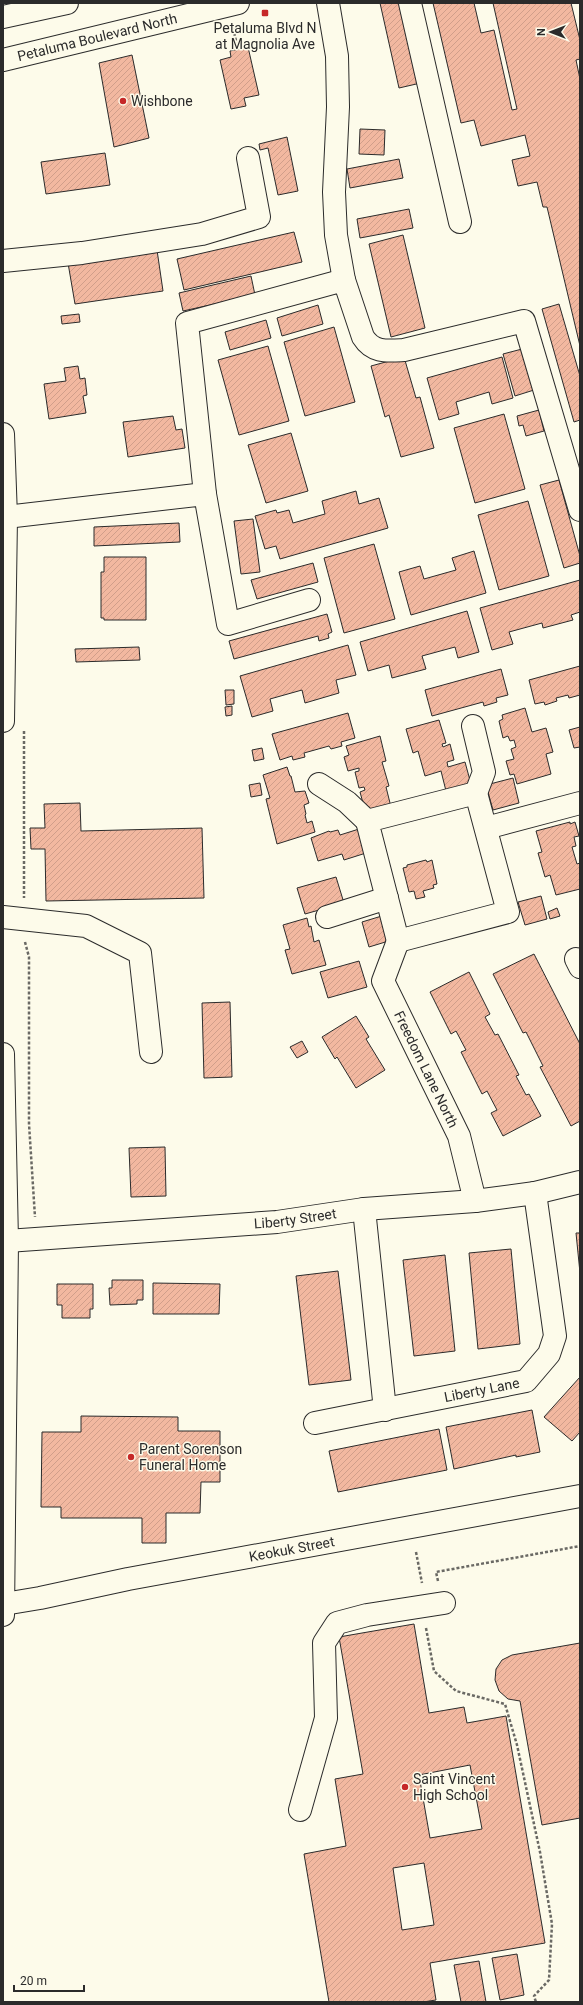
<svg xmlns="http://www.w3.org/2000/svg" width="583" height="2005" viewBox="0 0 583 2005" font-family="Roboto,sans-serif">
<defs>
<pattern id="building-hatch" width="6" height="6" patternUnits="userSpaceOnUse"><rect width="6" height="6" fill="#f2b8a0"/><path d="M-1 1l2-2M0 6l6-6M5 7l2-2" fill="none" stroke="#d09e8a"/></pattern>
</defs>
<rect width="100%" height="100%" fill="#fdfbea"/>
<g fill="url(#building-hatch)" stroke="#2b2b2b" fill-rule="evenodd">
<path d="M380,3H408L425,82L399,88Z"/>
<path d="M433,3H474L481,33L494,30L512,110L517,109L493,3H571L580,40V59L576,60L580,79V346L547,207H543L537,182L518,186L512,160L530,156L525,135L481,146L474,120L461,123Z"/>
<path d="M248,47L259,95L244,98L246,106L231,109L220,60L231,57L230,51Z"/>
<path d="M132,55L149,138L114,147L99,63Z"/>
<path d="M360,129L385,130L384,155L359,154Z"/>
<path d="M287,137L298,191L278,195L268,148L260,150L259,144Z"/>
<path d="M105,153L110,185L46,194L41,162Z"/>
<path d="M399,159L403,178L350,188L347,169Z"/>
<path d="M409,209L413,228L360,238L357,219Z"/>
<path d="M294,232L302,262L184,290L177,259Z"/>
<path d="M403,235L425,328L391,337L369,244Z"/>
<path d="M157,250L163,291L75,304L68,263Z"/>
<path d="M251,276L255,295L183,311L179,293Z"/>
<path d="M559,304L580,376V420L574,422L542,309Z"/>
<path d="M318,305L323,324L282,336L277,318Z"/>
<path d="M79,314L80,322L62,324L61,316Z"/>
<path d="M266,320L271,338L230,350L225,332Z"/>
<path d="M334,327L355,402L305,416L284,342Z"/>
<path d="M268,346L289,421L239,435L218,360Z"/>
<path d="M522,349L534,390L515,396L503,354Z"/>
<path d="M404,357L416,398L420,397L434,448L401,457L389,415L385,417L371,366Z"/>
<path d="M502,357L513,398L492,404L489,392L456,402L459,414L439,420L427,378Z"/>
<path d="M78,366L80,379L85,378L87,395L83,396L86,413L49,419L44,384L66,381L64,368Z"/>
<path d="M539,410L544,431L526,436L523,425L519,426L517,416Z"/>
<path d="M504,414L525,489L475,503L454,428Z"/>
<path d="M173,416L176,430L182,429L185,448L128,457L123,422Z"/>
<path d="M291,433L308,491L266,503L248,445Z"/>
<path d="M559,480L580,556V563L564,568L540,485Z"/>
<path d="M356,491L359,504L379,498L388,528L280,559L276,546L265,549L255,516L276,510L277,513L289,510L293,523L325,514L322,501Z"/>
<path d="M528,501L549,576L499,590L478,515Z"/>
<path d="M253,519L260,572L241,574L234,521Z"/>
<path d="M179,523L180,542L94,546V527Z"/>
<path d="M374,544L395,619L344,633L324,558Z"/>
<path d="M474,551L486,593L411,615L399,572L420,566L424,579L456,570L452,558Z"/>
<path d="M104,557H146V620H104V618H101V572H104Z"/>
<path d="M313,563L318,582L257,599L251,580Z"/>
<path d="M580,580V612L571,615L573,620L543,628L542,623L509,632L513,644L492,650L480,608Z"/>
<path d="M467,611L479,652L458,658L455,647L422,656L426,669L392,678L389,665L368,671L360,642Z"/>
<path d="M327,614L332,632L328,634L329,638L319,641L318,636L234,659L229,641Z"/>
<path d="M348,645L356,675L336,680L339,693L305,703L302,690L270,699L273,711L252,717L240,676Z"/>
<path d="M139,647L140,660L76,662L75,649Z"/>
<path d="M580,666V695L569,698L568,695L556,698L557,701L545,705L544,702L535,704L529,680Z"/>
<path d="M501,669L508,695L496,698L497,702L484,706L483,702L432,716L425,690Z"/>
<path d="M225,690H234V704L226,705Z"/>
<path d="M232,706V715L226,716L225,707Z"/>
<path d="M525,708L532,732L546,728L553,752L546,754L551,774L517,784L514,774L510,775L506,761L514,759L511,749L516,747L514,740L510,741L508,736L503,738L499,721L503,719L502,715Z"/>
<path d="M348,713L355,738L341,742L342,746L331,749L329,746L304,753L305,757L293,760L292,756L280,760L272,734Z"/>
<path d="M439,720L446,743L442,744L443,747L450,744L454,760L447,762L448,767L465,762L471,784L446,791L441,771L425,776L418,751L413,753L406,729Z"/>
<path d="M580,727V747L574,748L569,730Z"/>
<path d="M380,736L386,761L382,762L389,786L386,787L391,807L366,814L360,792L365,790L364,787L359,788L355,772L359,771V768L348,771L344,757L349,755L346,746Z"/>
<path d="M262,748L264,759L254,761L252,750Z"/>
<path d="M287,767L290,776H291L295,792L305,791L309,803L304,805L306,814L305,815L307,823L312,821L315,832L277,844L266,799L270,798L263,775Z"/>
<path d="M513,778L519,803L493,810L486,785Z"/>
<path d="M260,783L262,795L251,797L249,785Z"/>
<path d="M80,803L81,831L202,828L204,898L46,901L45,849H31L30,828H45L44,804Z"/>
<path d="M570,822V824L575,822L579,836L574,837L576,846L572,847L577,864L580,863V889L556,895L550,875L545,877L538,853L542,852L536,831Z"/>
<path d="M359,829L366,853L344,860L342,854L318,861L311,838L329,831L330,832L338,830L340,835Z"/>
<path d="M426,860L427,862L432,860L437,884L433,885L434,888L423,891L425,897L416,899L414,891L409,892L403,868L407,867V865Z"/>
<path d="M336,877L344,903L305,914L297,888Z"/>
<path d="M541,896L547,919L525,925L518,902Z"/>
<path d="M557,908L560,916L550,919L548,912Z"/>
<path d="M385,915L392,940L369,947L362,922Z"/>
<path d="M307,918L309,927L311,926L314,942L319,940L326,965L292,974L285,950L290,949L283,925Z"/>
<path d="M534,954L580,1044V1121L571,1126L540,1067L543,1066L526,1032L523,1033L493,974Z"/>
<path d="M359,961L367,987L328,998L320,972Z"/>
<path d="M469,972L490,1014L485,1017L495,1035L498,1034L519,1075L516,1076L526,1095L529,1094L541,1116L503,1136L491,1113L497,1110L487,1091L482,1094L461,1052L466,1050L456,1031L451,1034L430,992Z"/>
<path d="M230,1002L232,1077L204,1078L202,1003Z"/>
<path d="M356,1016L369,1037L366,1039L385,1070L356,1088L337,1057L335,1059L322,1037Z"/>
<path d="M302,1041L308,1052L297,1058L290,1047Z"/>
<path d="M165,1147L166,1196L131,1197L129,1148Z"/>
<path d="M576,1233H580V1273Z"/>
<path d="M511,1249L520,1344L478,1349L469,1253Z"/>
<path d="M445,1255L455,1351L414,1356L403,1260Z"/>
<path d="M338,1271L351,1380L309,1385L296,1276Z"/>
<path d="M112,1280H143V1300H137V1304L110,1305L109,1288H112Z"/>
<path d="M153,1283L220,1284L219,1314H153Z"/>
<path d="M57,1284H93V1309H90V1318H62V1305H57Z"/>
<path d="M580,1377V1432L572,1441L544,1417Z"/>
<path d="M532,1410L540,1452L516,1457V1455L454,1469L446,1427Z"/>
<path d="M81,1416L178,1417V1431H220V1482H201L200,1513H166V1543H142V1518H61V1507H41L42,1432H81Z"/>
<path d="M439,1429L447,1470L338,1492L329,1451Z"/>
<path d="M414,1624L429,1713L464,1707L467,1723L506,1716L545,1943L430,1963L436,2000L423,2002H329L304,1854L346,1846L335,1779L363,1774L339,1637ZM470,1765L482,1829L430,1838L419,1775ZM424,1863L434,1925L402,1930L393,1868Z"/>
<path d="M580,1643V1818L542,1825L520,1701L508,1699L499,1691L495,1680L496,1669L502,1660L512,1655Z"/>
<path d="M517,1954L524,1995L500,2000L492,1958Z"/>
<path d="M479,1961L486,2002H461L454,1965Z"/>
</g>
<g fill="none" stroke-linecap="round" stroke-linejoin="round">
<defs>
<g id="minor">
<path d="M328,3L337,56L338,107L334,192L336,235L344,280"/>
<path d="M410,3L460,222"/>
<path d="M3,261L82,253L202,234L259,217L248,158"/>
<path d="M3,434L6,517L3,721"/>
<path d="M205,494L187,323L344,280L363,337C373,353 387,351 404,350L524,321L580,510"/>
<path d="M6,517L205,494L228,624L309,600"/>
<path d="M473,726L484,772L476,793"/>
<path d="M319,784L347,802L367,821"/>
<path d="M476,793L508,912L398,941L367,821Z"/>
<path d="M486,828L580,803"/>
<path d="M3,917L86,926L140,953L151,1052"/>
<path d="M327,917L387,898"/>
<path id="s1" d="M398,941L383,981L459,1136L475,1201"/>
<path d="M576,959L580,967"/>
<path d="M3,1054L7,1241L3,1615"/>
<path d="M364,1209L385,1410"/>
<path id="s2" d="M7,1241L277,1222L364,1209L475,1201L535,1193L580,1182"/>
<path id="s3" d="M315,1423L526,1381L549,1354L555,1336L535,1193"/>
<path id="s4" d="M4,1604L40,1598L128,1579L580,1496"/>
<path d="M300,1810L326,1718L324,1643L337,1623L367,1615L444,1603"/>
</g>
<g id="major">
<path d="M3,17L67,3"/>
<path id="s5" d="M3,60L238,3"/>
</g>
</defs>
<use href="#minor" stroke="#2b2b2b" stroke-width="24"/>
<use href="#major" stroke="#2b2b2b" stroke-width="24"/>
<g stroke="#6a6964" stroke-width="2.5" stroke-dasharray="3 2" stroke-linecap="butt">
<path d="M233,28L238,49"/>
<path d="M24,731V898"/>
<path d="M25,942L29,957V1124L35,1217"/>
<path d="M416,1552L422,1583"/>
<path d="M438,1581L436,1572L580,1546"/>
<path d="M426,1628L434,1671L456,1691L505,1704L517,1745L540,1852L552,1924L549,1980L534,1996L536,2002"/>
</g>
<use href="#minor" stroke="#fdfbea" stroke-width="22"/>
<use href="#major" stroke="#fdfbea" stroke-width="22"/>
</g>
<g fill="#c62828" stroke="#fdfbea" stroke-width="1.5">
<rect x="261" y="9" width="8" height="8" rx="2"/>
<circle cx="123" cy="101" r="4"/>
<circle cx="131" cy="1457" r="4"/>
<circle cx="405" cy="1787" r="4"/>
</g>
<g text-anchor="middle" stroke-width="3" stroke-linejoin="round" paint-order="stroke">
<g font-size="14" fill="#2b2b2b" stroke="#fdfbea" text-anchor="start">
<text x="265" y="33" text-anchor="middle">Petaluma Blvd N<tspan x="265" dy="16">at Magnolia Ave</tspan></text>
<text x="131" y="106">Wishbone</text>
<text x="139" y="1454">Parent Sorenson<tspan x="139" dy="16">Funeral Home</tspan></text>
<text x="413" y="1784">Saint Vincent<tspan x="413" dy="16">High School</tspan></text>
</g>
<g font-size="14" fill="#2b2b2b" stroke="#fdfbea">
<text dy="5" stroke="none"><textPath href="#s5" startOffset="97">Petaluma Boulevard North</textPath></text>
<text dy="5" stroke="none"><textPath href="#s1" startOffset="141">Freedom Lane North</textPath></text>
<text dy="5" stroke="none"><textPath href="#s2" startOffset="289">Liberty Street</textPath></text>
<text dy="5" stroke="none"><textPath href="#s3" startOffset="170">Liberty Lane</textPath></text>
<text dy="5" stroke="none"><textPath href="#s4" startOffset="293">Keokuk Street</textPath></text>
</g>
</g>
<rect width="583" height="2005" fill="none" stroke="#2b2b2b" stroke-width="8"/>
<g transform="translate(551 32) rotate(270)" stroke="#fdfbea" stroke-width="3" paint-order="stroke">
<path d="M0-3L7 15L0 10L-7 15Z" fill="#2b2b2b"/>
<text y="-6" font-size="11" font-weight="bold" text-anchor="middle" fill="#2b2b2b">N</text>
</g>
<path d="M14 1985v6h70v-6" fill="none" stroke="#2b2b2b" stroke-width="2"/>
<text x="20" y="1985" font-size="12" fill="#2b2b2b" stroke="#fdfbea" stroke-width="3" paint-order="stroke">20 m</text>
</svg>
